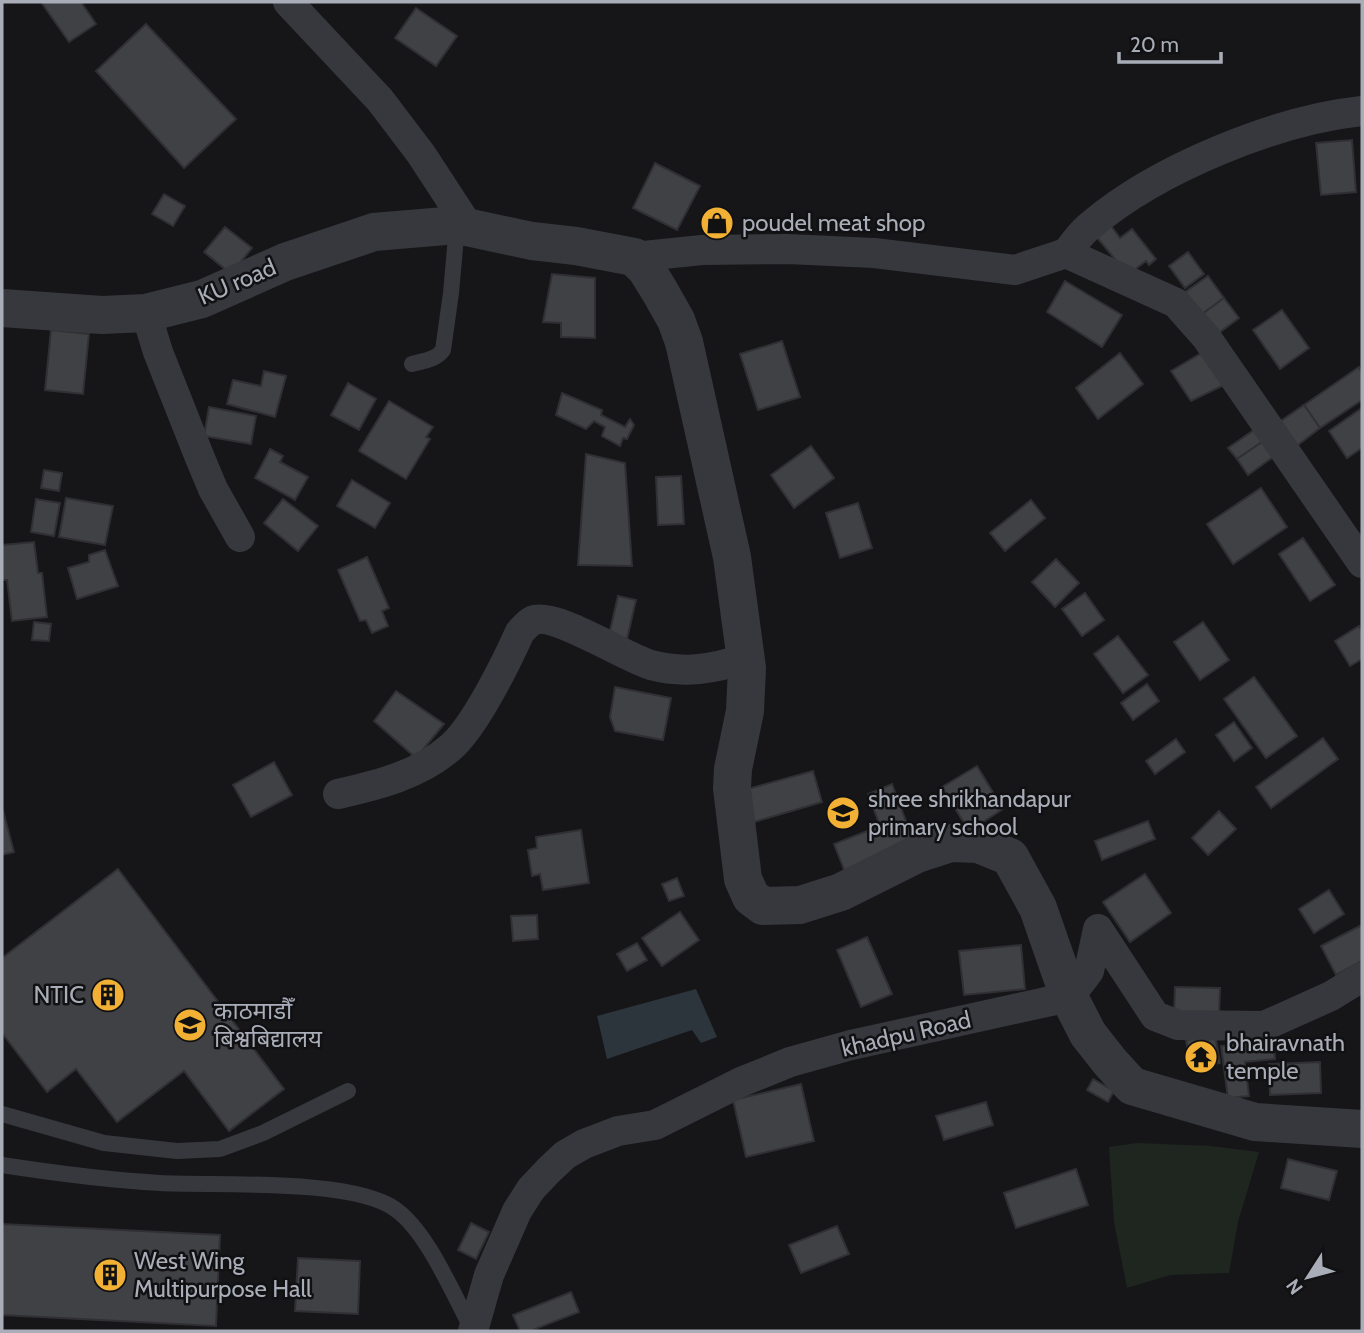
<svg xmlns="http://www.w3.org/2000/svg" width="1364" height="1333" viewBox="0 0 1364 1333" font-family="Cabin,'Noto Sans Devanagari',sans-serif">
<rect width="100%" height="100%" fill="#161618"/>
<path fill="#1e261f" d="M1137,1143L1211,1146L1259,1152L1238,1222L1229,1273L1170,1275L1127,1288L1114,1222L1109,1147Z"/>
<path fill="#2c353c" d="M696,989L717,1037L701,1043L692,1030L607,1059L597,1016Z"/>
<g fill="#404145" stroke="#303034" stroke-width="2">
<path d="M41,2H81L96,24L69,42Z"/>
<path d="M416,8L457,36L436,66L395,38Z"/>
<path d="M146,24L236,119L184,168L96,71Z"/>
<path d="M1352,140L1356,192L1321,195L1316,143Z"/>
<path d="M655,163L700,186L677,230L633,208Z"/>
<path d="M164,194L185,206L173,226L152,214Z"/>
<path d="M1109,223L1120,238L1132,229L1156,259L1149,265L1146,261L1133,271V281L1095,235Z"/>
<path d="M225,227L252,248L231,274L204,252Z"/>
<path d="M1188,252L1204,274L1185,288L1169,266Z"/>
<path d="M552,274L595,278V338L561,337V323L543,322Z"/>
<path d="M1208,276L1224,298L1201,315L1185,292Z"/>
<path d="M1065,281L1122,315L1102,347L1047,312Z"/>
<path d="M1224,298L1239,318L1216,335L1201,315Z"/>
<path d="M1282,310L1309,348L1280,369L1253,330Z"/>
<path d="M51,330L89,334L83,394L45,390Z"/>
<path d="M782,341L800,397L758,410L740,354Z"/>
<path d="M1205,351L1224,385L1191,401L1171,371Z"/>
<path d="M1120,353L1143,384L1098,419L1076,388Z"/>
<path d="M1359,367L1362,373V400L1320,428L1304,405Z"/>
<path d="M264,371L286,376L275,417L227,404L233,380L261,386Z"/>
<path d="M348,383L376,399L359,430L331,415Z"/>
<path d="M562,393L602,410L601,415L625,427L630,419L634,425L627,439L623,438L620,446L602,436L605,427L594,421L586,429L556,415Z"/>
<path d="M389,401L433,427L426,437L430,439L406,479L359,451Z"/>
<path d="M1304,405L1320,428L1290,451L1272,427Z"/>
<path d="M209,407L256,416L251,444L204,436Z"/>
<path d="M1362,408V448L1347,458L1329,431Z"/>
<path d="M1254,430L1262,442L1237,459L1228,448Z"/>
<path d="M1262,442L1273,457L1248,475L1237,459Z"/>
<path d="M811,446L834,478L794,508L771,475Z"/>
<path d="M270,449L283,456L280,462L308,477L295,500L255,478Z"/>
<path d="M586,454L625,463L632,566L578,565Z"/>
<path d="M44,470L62,473L59,491L41,488Z"/>
<path d="M681,476L684,524L658,525L656,477Z"/>
<path d="M352,480L390,503L375,528L337,506Z"/>
<path d="M1261,488L1287,527L1233,564L1207,524Z"/>
<path d="M66,498L113,506L105,545L59,537Z"/>
<path d="M36,499L60,503L54,536L31,532Z"/>
<path d="M283,499L318,526L298,551L264,523Z"/>
<path d="M1031,500L1045,518L1005,551L990,533Z"/>
<path d="M858,503L872,548L840,558L826,513Z"/>
<path d="M1303,538L1335,585L1310,601L1279,554Z"/>
<path d="M34,542L38,573H42L47,617L12,621L7,580H2V545Z"/>
<path d="M105,550L118,586L77,599L68,568L89,562V555Z"/>
<path d="M367,557L389,608L382,611L388,626L372,633L366,620L360,621L338,570Z"/>
<path d="M1056,559L1079,583L1055,607L1032,582Z"/>
<path d="M1085,593L1104,620L1082,636L1062,609Z"/>
<path d="M618,596L636,600L627,639L609,635Z"/>
<path d="M34,622L51,624L49,641L32,640Z"/>
<path d="M1203,622L1229,660L1200,680L1174,642Z"/>
<path d="M1359,626L1362,631V659L1350,666L1335,641Z"/>
<path d="M1118,636L1148,675L1123,693L1094,654Z"/>
<path d="M1254,677L1297,736L1266,758L1224,699Z"/>
<path d="M1147,684L1159,701L1133,720L1121,703Z"/>
<path d="M615,687L671,698L663,740L615,731L610,717Z"/>
<path d="M396,691L444,724L416,758L374,721Z"/>
<path d="M1234,722L1252,748L1234,761L1216,735Z"/>
<path d="M1323,738L1338,759L1271,808L1256,787Z"/>
<path d="M1176,739L1185,752L1155,774L1146,761Z"/>
<path d="M274,762L292,795L251,817L233,785Z"/>
<path d="M977,766L1003,809L969,831L942,787Z"/>
<path d="M813,771L822,802L754,822L744,790Z"/>
<path d="M892,784L915,845L845,872L834,844L880,826L868,794Z"/>
<path d="M2,807L14,852L2,855Z"/>
<path d="M1219,811L1236,829L1208,855L1192,838Z"/>
<path d="M1148,821L1155,839L1102,860L1095,841Z"/>
<path d="M581,830L589,883L543,890L540,874L532,876L528,850L537,848L536,837Z"/>
<path d="M118,869L284,1089L229,1131L184,1071L117,1122L76,1069L47,1092L2,1033V958Z"/>
<path d="M1145,874L1171,913L1130,942L1103,902Z"/>
<path d="M677,878L684,896L669,901L662,884Z"/>
<path d="M1329,890L1344,914L1314,933L1299,909Z"/>
<path d="M680,912L699,940L662,966L642,938Z"/>
<path d="M537,915L538,939L513,941L511,916Z"/>
<path d="M1362,925V961L1336,975L1321,946Z"/>
<path d="M867,937L892,994L861,1007L837,950Z"/>
<path d="M637,943L647,960L627,971L617,954Z"/>
<path d="M1021,945L1025,989L964,995L959,951Z"/>
<path d="M1175,987L1220,988L1219,1016L1174,1014Z"/>
<path d="M1215,1035L1220,1063L1191,1068L1186,1040Z"/>
<path d="M1273,1039L1275,1059L1245,1062L1249,1096L1228,1098L1221,1046Z"/>
<path d="M1320,1062L1321,1093L1270,1095L1269,1064Z"/>
<path d="M1093,1079L1114,1091L1108,1102L1087,1090Z"/>
<path d="M801,1084L814,1141L746,1157L733,1100Z"/>
<path d="M986,1102L993,1125L944,1140L936,1116Z"/>
<path d="M1288,1159L1337,1171L1329,1200L1281,1188Z"/>
<path d="M1076,1169L1088,1205L1016,1228L1004,1193Z"/>
<path d="M471,1223L489,1232L476,1259L458,1250Z"/>
<path d="M2,1224L220,1235L216,1326L2,1315Z"/>
<path d="M837,1226L849,1254L801,1273L789,1245Z"/>
<path d="M298,1258L360,1261L358,1314L295,1311Z"/>
<path d="M571,1292L579,1312L530,1331H520L513,1315Z"/>
</g>
<g fill="none" stroke-linecap="round" stroke-linejoin="round">
<g stroke="#37383d" stroke-width="16">
<path d="M412,364C423,361 436,360 443,350L451,293L457,225"/>
<path d="M2,1114L104,1143L177,1151L220,1149L263,1133L348,1091"/>
<path d="M2,1165C54,1173 107,1180 160,1183C216,1186 352,1178 395,1209C427,1231 453,1294 472,1329"/>
</g>
<g stroke="#37383d" stroke-width="30">
<path d="M288,2L380,100L421,154L468,226"/>
<path d="M1066,253C1074,244 1081,232 1091,225C1157,169 1276,120 1362,111"/>
<path d="M634,257L702,250L787,249L874,253L1015,270L1066,253L1176,303L1206,337L1362,563"/>
<path d="M146,313L158,352L200,458L213,489L240,537"/>
<path d="M338,794C378,785 419,775 451,747C475,726 506,663 520,632C523,629 528,623 532,621C552,610 626,658 651,665C684,674 714,669 746,658"/>
<path d="M473,1331L489,1275L517,1211L531,1189L549,1170L565,1155L584,1144L618,1131L655,1125L741,1082L790,1062L851,1045L1069,997L1089,971L1098,929L1155,1016L1178,1025L1264,1026L1331,996L1362,977"/>
</g>
<path stroke="#37383d" stroke-width="38" d="M2,308L102,315L146,313L202,299L285,262L374,232L457,225L532,241L576,246L634,257L646,269L659,290L676,320L684,342L732,557L747,668L745,711L733,769L732,788L743,879L751,897L763,906L800,905L841,892L917,854L951,843L978,844L1010,857L1038,908L1069,997L1088,1034L1110,1062L1132,1086L1255,1122L1362,1129"/>
</g>
<defs>
<symbol id="shop-disc" viewBox="-11 -11 22 22"><circle r="9.5" fill="#f2b134" stroke="#111113"/><path d="M-5-2.5h2.3a2.7 3.5 0 0 1 5.4 0H5L5.5 6h-11ZM-1.5-2.5h3a1.5 2.3 0 0 0-3 0Z" fill="#111"/></symbol>
<symbol id="school-disc" viewBox="-11 -11 22 22"><circle r="9.5" fill="#f2b134" stroke="#111113"/><path d="M0-5L7-2L0 1L-7-2ZM-4 1L0 2.5L4 1V4Q0 6-4 4Z" fill="#111"/></symbol>
<symbol id="building-disc" viewBox="-11 -11 22 22"><circle r="9.5" fill="#f2b134" stroke="#111113"/><path d="M-4-6H4V6H1V3H-1V6H-4ZM-2.5-4.3h1.7v1.8h-1.7ZM.8-4.3h1.7v1.8H.8ZM-2.5-1h1.7V.8h-1.7ZM.8-1h1.7V.8H.8Z" fill="#111"/></symbol>
<symbol id="university-disc" viewBox="-11 -11 22 22"><circle r="9.5" fill="#f2b134" stroke="#111113"/><path d="M0-5L7-2L0 1L-7-2ZM-4 1L0 2.5L4 1V4Q0 6-4 4Z" fill="#111"/></symbol>
<symbol id="temple-disc" viewBox="-11 -11 22 22"><circle r="9.5" fill="#f2b134" stroke="#111113"/><path d="M0-6L5-2H3V0L6.5 2.5H4V6H1.5V3h-3V6H-4V2.5H-6.5L-3 0V-2H-5Z" fill="#111"/></symbol>
</defs>
<g fill-rule="evenodd">
<use href="#shop-disc" x="698" y="204" width="38" height="38"/>
<use href="#school-disc" x="824" y="794" width="38" height="38"/>
<use href="#building-disc" x="89" y="976" width="38" height="38"/>
<use href="#university-disc" x="171" y="1006" width="38" height="38"/>
<use href="#temple-disc" x="1182" y="1038" width="38" height="38"/>
<use href="#building-disc" x="91" y="1256" width="38" height="38"/>
</g>
<g text-anchor="middle" stroke-width="5" stroke-linejoin="round" paint-order="stroke">
<g font-size="24" fill="#a8adb8" stroke="#111113" text-anchor="start">
<text x="742" y="231">poudel meat shop</text>
<text x="868" y="807">shree shrikhandapur<tspan x="868" dy="28">primary school</tspan></text>
<text x="84" y="1003" text-anchor="end">NTIC</text>
<text x="214" y="1019">काठमाडौँ<tspan x="214" dy="28">बिश्वबिद्यालय</tspan></text>
<text x="1226" y="1051">bhairavnath<tspan x="1226" dy="28">temple</tspan></text>
<text x="134" y="1269">West Wing<tspan x="134" dy="28">Multipurpose Hall</tspan></text>
</g>
<g font-size="24" fill="#a8adb8" stroke="#111113">
<text transform="translate(237 282) rotate(-23)" y="8">KU road</text>
<text transform="translate(906 1034) rotate(-13)" y="8">khadpu Road</text>
</g>
</g>
<rect width="1364" height="1333" fill="none" stroke="#a8adb8" stroke-width="7"/>
<g transform="translate(1308 1277) rotate(234)" stroke="#111113" stroke-width="5" paint-order="stroke">
<path d="M0-5L12 26L0 18L-12 26Z" fill="#a8adb8"/>
<text y="-10" font-size="19" font-weight="bold" text-anchor="middle" fill="#a8adb8">N</text>
</g>
<path d="M1119 52v10h102v-10" fill="none" stroke="#a8adb8" stroke-width="3.5"/>
<text x="1130" y="52" font-size="21" fill="#a8adb8" stroke="#111113" stroke-width="5" paint-order="stroke">20 m</text>
</svg>
